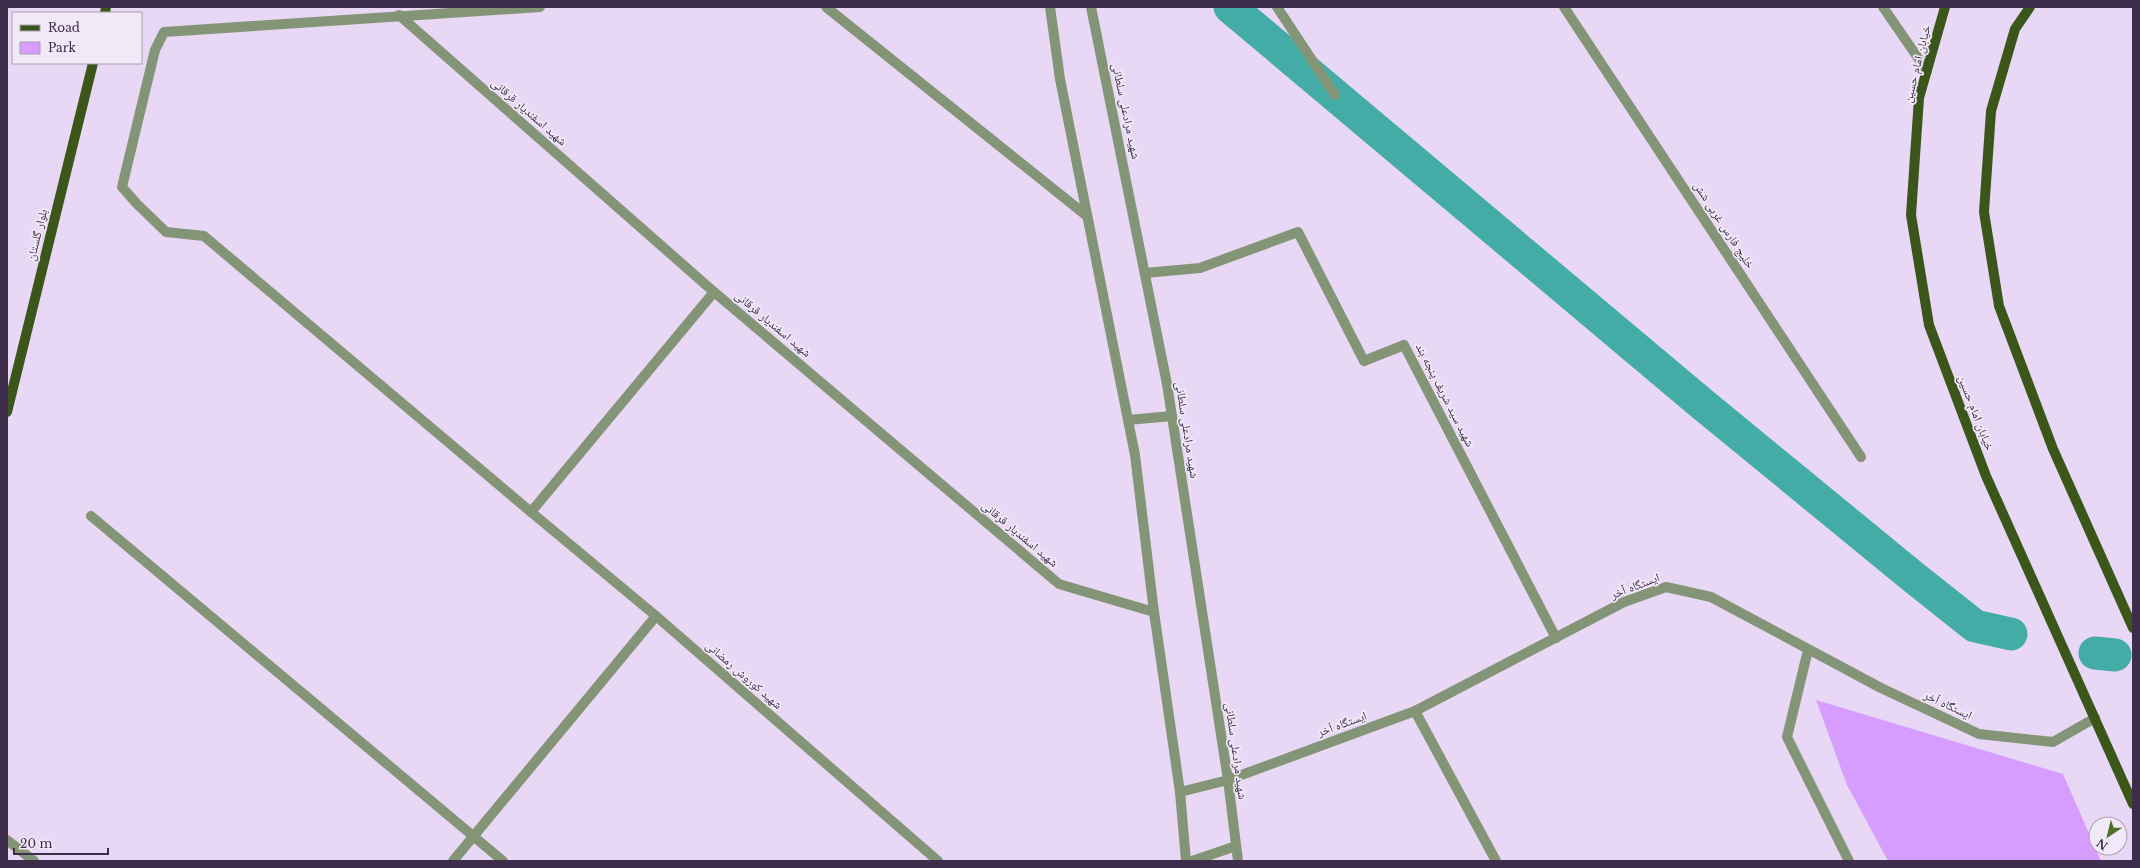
<svg xmlns="http://www.w3.org/2000/svg" width="2140" height="868" viewBox="0 0 2140 868" font-family="'Libre Baskerville','Noto Naskh Arabic',serif">
<rect width="100%" height="100%" fill="#e9d8f5"/>
<path fill="#d79dfe" d="M1816,700L2063,774L2101,861H1888L1847,785Z"/>
<g fill="none" stroke-linecap="round" stroke-linejoin="round">
<g stroke="#44aca6" stroke-width="33">
<path d="M1230,7L1701,403L1912,576L1975,626L2011,634"/>
<path d="M2095,653L2115,655"/>
</g>
<g stroke="#849476" stroke-width="10">
<path d="M540,7L164,32L155,50L122,187L137,204L166,232L204,236L531,512L714,292"/>
<path d="M826,7L1087,216"/>
<path d="M1050,7L1060,79L1135,455L1154,612L1180,792L1186,861"/>
<path d="M1091,7L1167,384L1228,780L1238,861"/>
<path d="M1277,7L1335,95"/>
<path d="M1564,7L1861,457"/>
<path d="M1883,7L1927,71"/>
<path d="M399,15L714,292L1059,584L1154,612"/>
<path d="M1145,273L1200,268L1298,232L1364,361L1404,345L1556,638"/>
<path d="M1128,420L1172,416"/>
<path d="M531,512L656,616L938,861"/>
<path d="M91,516L503,861"/>
<path d="M1808,650L1787,737L1849,861"/>
<path d="M1415,711L1496,861"/>
<path d="M1180,792L1228,780L1415,711L1624,602L1666,587L1711,597L1881,688L1979,734L2053,742L2095,718"/>
<path d="M7,840L34,861"/>
<path d="M453,861L656,616"/>
<path d="M1192,861L1236,846"/>
</g>
<g stroke="#3b561b" stroke-width="10">
<path d="M1945,7L1919,98L1911,215L1929,325L1986,476L2133,804"/>
<path d="M2030,7L2015,29L1991,111L1984,212L1999,306L2053,449L2133,628"/>
<path d="M105,13L106,7"/>
<path d="M7,412L93,63"/>
</g>
</g>
<g text-anchor="middle" stroke-width="3.5" stroke-linejoin="round" paint-order="stroke">
<g font-size="12" fill="#3e2d4a" stroke="#f1e9f8">
<text transform="translate(1917 64) rotate(-76)" y="4">خیابان امام حسین</text>
<text transform="translate(1126 111) rotate(78)" y="4">شهید مرادعلی سلطانی</text>
<text transform="translate(529 112) rotate(41)" y="4">شهید اسفندیار قرقانی</text>
<text transform="translate(1724 225) rotate(57)" y="4">خلیج فارس غربی شش</text>
<text transform="translate(37 235) rotate(-76)" y="4">بلوار گلستان</text>
<text transform="translate(773 324) rotate(40)" y="4">شهید اسفندیار قرقانی</text>
<text transform="translate(1445 395) rotate(63)" y="4">شهید سید شریف پنجه بند</text>
<text transform="translate(1976 413) rotate(69)" y="4">خیابان امام حسین</text>
<text transform="translate(1187 430) rotate(81)" y="4">شهید مرادعلی سلطانی</text>
<text transform="translate(1020 534) rotate(40)" y="4">شهید اسفندیار قرقانی</text>
<text transform="translate(1635 586) rotate(-21)" y="4">ایستگاه آخر</text>
<text transform="translate(744 675) rotate(41)" y="4">شهید کوروش رمضانی</text>
<text transform="translate(1948 705) rotate(25)" y="4">ایستگاه آخر</text>
<text transform="translate(1342 724) rotate(-20)" y="4">ایستگاه آخر</text>
<text transform="translate(1236 751) rotate(82)" y="4">شهید مرادعلی سلطانی</text>
</g>
</g>
<rect width="2140" height="868" fill="none" stroke="#3e2d4a" stroke-width="16"/>
<rect x="12" y="12" width="130" height="52" fill="#f1e9f8" stroke="#a99eb2"/>
<rect x="20" y="25" width="20" height="6" fill="#3b561b" stroke="#a99eb2"/>
<text x="48" y="32" font-size="12" fill="#3e2d4a">Road</text>
<rect x="20" y="42" width="20" height="12" fill="#d79dfe" stroke="#a99eb2"/>
<text x="48" y="52" font-size="12" fill="#3e2d4a">Park</text>
<g transform="translate(2108 836) rotate(215)"><circle r="19" fill="#f1e9f8" stroke="#a99eb2"/>
<path d="M0-3L7 15L0 10L-7 15Z" fill="#4f7128"/>
<text y="-6" font-size="11" font-weight="bold" text-anchor="middle" fill="#3e2d4a">N</text>
</g>
<path d="M14 848v6h94v-6" fill="none" stroke="#3e2d4a" stroke-width="2"/>
<text x="20" y="848" font-size="12" fill="#3e2d4a" stroke="#f1e9f8" stroke-width="3" paint-order="stroke">20 m</text>
</svg>
